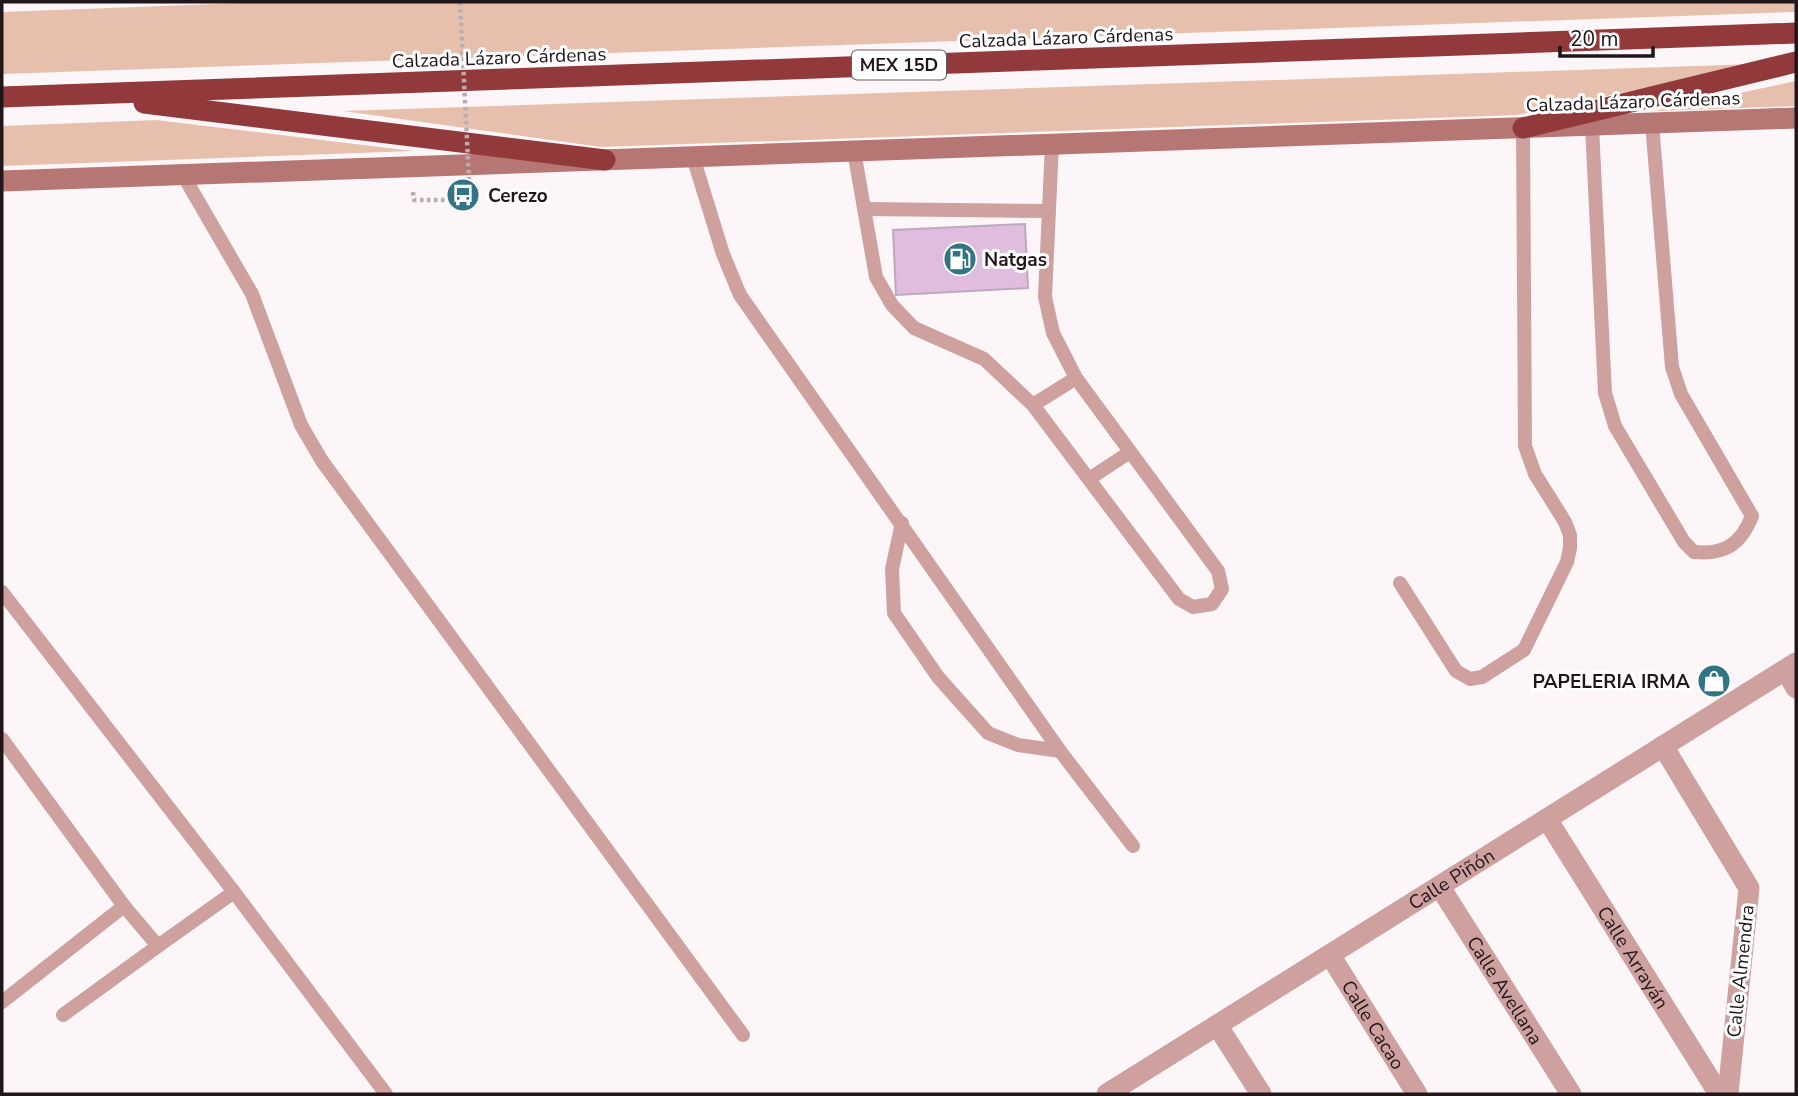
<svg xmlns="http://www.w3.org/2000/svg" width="1798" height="1096" viewBox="0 0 1798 1096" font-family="'Nunito Sans',sans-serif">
<rect width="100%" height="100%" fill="#fdf6f9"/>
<g fill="#e7c0ad">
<path d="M269,2H1796V12L2,74V12Z"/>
<path d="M1755,64L1518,115L601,147L343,111Z"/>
<path d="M1796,81V106L1654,111Z"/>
<path d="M156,120L413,151L2,166V126Z"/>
</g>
<path fill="#e0bddf" stroke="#bea8be" stroke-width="2" d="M1025,224L1028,288L896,295L893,230Z"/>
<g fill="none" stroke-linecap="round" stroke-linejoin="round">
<path stroke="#b6aeb1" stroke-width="4.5" stroke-dasharray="3.5 3.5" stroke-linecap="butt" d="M413,192L414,200H470"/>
<g stroke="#cea19f" stroke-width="14">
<path d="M1592,126L1605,393L1615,426L1684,542L1694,552C1725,555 1741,544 1752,516L1681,394L1672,367L1652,123"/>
<path d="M854,151L876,277L892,305L914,328L984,359L1033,405L1179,599L1193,607L1212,604L1222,589L1218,571L1076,378L1053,333L1045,297L1052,144"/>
<path d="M693,157L723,254L740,295L1060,751L1133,846"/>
<path d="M183,175L252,294L301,425L322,461L743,1035"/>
<path d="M864,209L1049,211"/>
<path d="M1033,405L1076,378"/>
<path d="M1089,479L1130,452"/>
<path d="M902,523L892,569L894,613L938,677L988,733L1018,745L1060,751"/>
<path d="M1400,583L1456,671L1470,679L1482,677L1524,650L1567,562L1570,548V535L1565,522L1535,474L1525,446L1523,128"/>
<path d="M2,592L234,892L386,1094"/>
<path d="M2,739L124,906"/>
<path d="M2,1002L124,906L158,946L234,892"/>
<path d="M63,1015L158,946"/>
</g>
<g stroke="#cea19f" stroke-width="21">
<path d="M1786,670L1796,688"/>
<path d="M1663,746L1749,888L1728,1094"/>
<path id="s1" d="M1547,819L1719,1094"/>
<path id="s2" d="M1440,887L1571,1094"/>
<path id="s3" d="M1330,955L1417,1094"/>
<path d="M1217,1025L1261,1094"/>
</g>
<path stroke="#cea19f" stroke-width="21" id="s4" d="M1107,1094L1796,663"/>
<path stroke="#b67674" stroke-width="21" d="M2,181L1796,118"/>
<g stroke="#92393c" stroke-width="21">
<path d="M2,97L1796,33"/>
<path d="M144,103L605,160"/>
<path d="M1523,128L1796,62"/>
</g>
<path stroke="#b6aeb1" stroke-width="4.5" stroke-dasharray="3.5 3.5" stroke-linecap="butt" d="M460,2L470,200"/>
</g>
<defs>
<symbol id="bus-disc" viewBox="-11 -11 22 22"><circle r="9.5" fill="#327486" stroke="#fff"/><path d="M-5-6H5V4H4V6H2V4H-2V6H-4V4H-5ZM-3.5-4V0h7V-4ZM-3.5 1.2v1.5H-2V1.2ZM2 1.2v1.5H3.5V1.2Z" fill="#fff"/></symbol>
<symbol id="fuel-disc" viewBox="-11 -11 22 22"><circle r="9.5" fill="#327486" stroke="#fff"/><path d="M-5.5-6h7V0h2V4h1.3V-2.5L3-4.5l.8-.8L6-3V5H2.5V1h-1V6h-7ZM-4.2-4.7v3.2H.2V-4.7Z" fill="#fff"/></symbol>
<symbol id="shop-disc" viewBox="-11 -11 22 22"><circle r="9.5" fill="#327486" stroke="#fff"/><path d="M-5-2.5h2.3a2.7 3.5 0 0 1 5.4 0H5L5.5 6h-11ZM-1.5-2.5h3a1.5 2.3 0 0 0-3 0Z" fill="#fff"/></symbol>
</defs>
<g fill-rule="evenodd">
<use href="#bus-disc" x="444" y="176" width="38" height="38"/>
<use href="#fuel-disc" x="941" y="240" width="38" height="38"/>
<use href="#shop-disc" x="1695" y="662" width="38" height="38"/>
</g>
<g text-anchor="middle" stroke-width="6" stroke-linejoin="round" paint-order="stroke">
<rect fill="#fff" stroke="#645c5f" stroke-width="2" x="852" y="50.5" width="94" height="29" rx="5"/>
<g font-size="18" font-weight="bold" fill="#21161a">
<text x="899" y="71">MEX 15D</text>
</g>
<g font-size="19" fill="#21161a" stroke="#fff">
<text transform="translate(1066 37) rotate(-2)" y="7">Calzada Lázaro Cárdenas</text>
<text transform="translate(499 57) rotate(-2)" y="7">Calzada Lázaro Cárdenas</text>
<text transform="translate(1633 101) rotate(-2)" y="7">Calzada Lázaro Cárdenas</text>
<text dy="7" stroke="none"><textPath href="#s4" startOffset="406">Calle Piñón</textPath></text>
<text dy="7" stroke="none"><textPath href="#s1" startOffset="163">Calle Arrayán</textPath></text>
<text transform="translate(1740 971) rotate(-84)" y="7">Calle Almendra</text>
<text dy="7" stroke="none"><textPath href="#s2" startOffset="122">Calle Avellana</textPath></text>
<text dy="7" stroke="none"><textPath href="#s3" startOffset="82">Calle Cacao</textPath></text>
</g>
<g font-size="19" font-weight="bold" fill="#21161a" stroke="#fff" text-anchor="start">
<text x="488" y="202">Cerezo</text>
<text x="984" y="266">Natgas</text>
<text x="1690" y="688" text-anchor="end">PAPELERIA IRMA</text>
</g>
</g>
<rect width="1798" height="1096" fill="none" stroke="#21161a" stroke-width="7"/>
<path d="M1560 46v10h93v-10" fill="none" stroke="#21161a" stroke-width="3.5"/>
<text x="1570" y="46" font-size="21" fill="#21161a" stroke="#ffffff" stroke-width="5" paint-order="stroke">20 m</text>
</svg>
